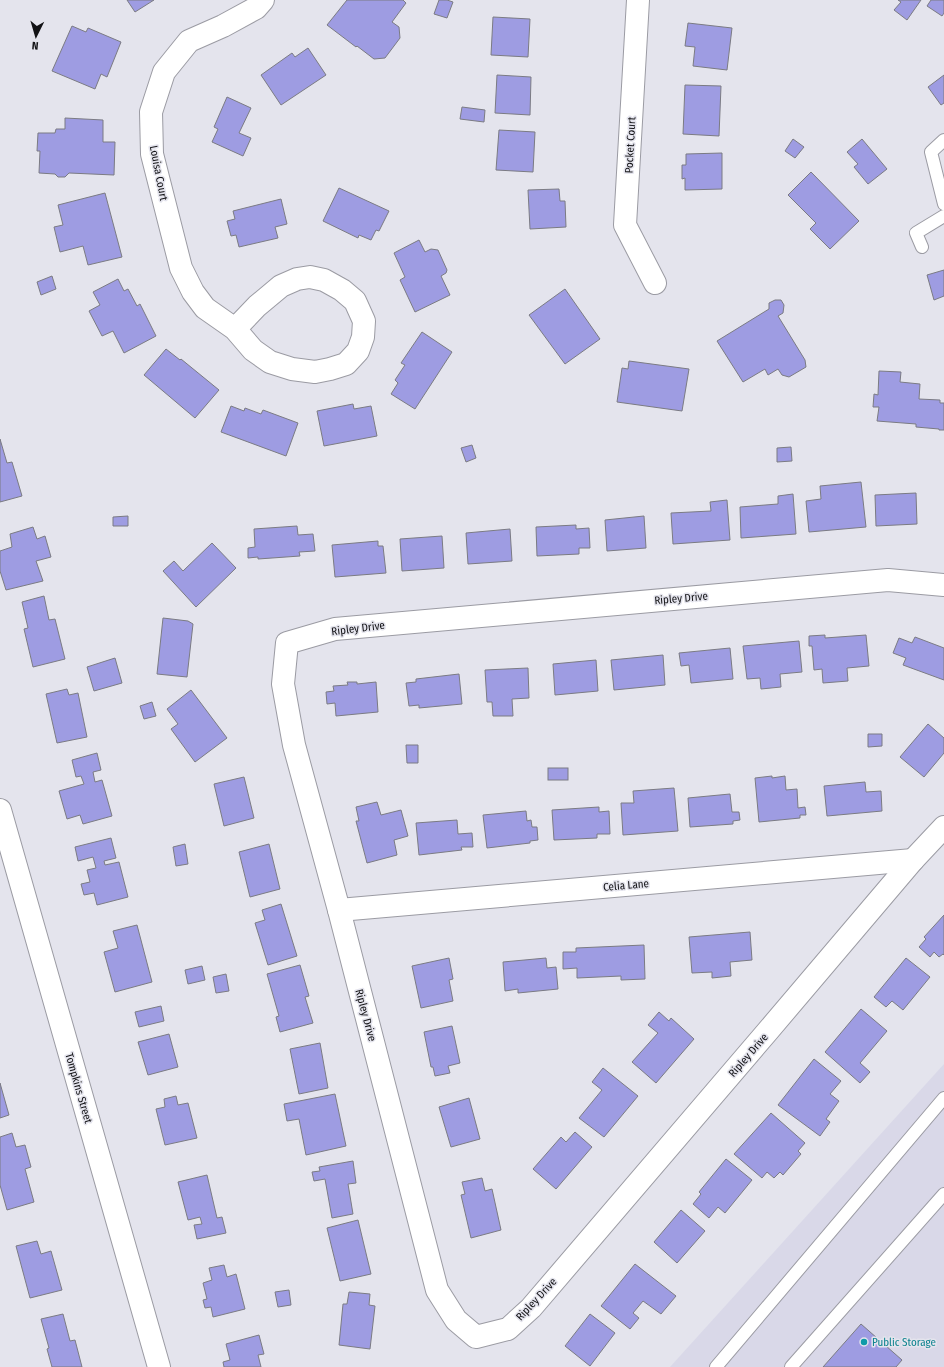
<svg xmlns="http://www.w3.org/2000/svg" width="944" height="1367" viewBox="0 0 944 1367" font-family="'Fira Sans Condensed',sans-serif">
<rect width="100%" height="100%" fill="#e4e4ed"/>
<path fill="#d9d8e8" d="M944,1064V1367H670Z"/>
<g fill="#9e9ce2" stroke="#7b7b83">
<path d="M127,0H154L135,12Z"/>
<path d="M347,0H403L406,3L392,22L399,27L400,38L385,58L374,59L357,46L356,47L327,25Z"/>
<path d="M439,0H447L453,2L447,18L434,14Z"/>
<path d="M898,0H921L907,20L894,10L901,2Z"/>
<path d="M931,0H944V13L942,16L927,6Z"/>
<path d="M493,17L530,19L528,57L491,55Z"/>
<path d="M688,23L732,28L727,70L693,66L695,47L685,46Z"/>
<path d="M72,26L86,32L88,28L121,42L107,77L101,74L95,89L52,71Z"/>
<path d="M308,48L326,75L281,105L261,75L292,53L295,57Z"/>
<path d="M497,75L531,77L530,115L495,113Z"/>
<path d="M944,75V103L941,105L928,87Z"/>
<path d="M685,85L721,86L719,136L683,134Z"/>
<path d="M227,97L251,108L239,133L251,138L243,156L212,142L218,129L214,127Z"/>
<path d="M462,107L485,110L484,122L460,119Z"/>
<path d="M65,118L103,120V142H115L114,175L69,173L65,177H58L55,174L39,173L40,151H37L38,133H55L56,129H65Z"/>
<path d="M499,130L535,132L533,172L496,170Z"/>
<path d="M793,139L804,147L795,158L785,151Z"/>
<path d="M862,139L887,169L868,184L854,167L858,164L847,152Z"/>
<path d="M722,153V189L685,190V178L682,179V165H686V154Z"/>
<path d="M811,172L859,221L830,249L810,229L816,223L788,195Z"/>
<path d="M339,188L389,211L379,231L376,230L371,240L359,235L358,238L323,221Z"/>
<path d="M559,189L560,201H565L566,227L530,229L528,190Z"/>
<path d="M105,193L122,257L88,265L83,246L60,252L54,227L63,225L58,205Z"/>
<path d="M281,199L287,224L275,227L278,238L239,247L236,235L231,236L227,221L235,219L233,211Z"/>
<path d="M419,240L425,252L431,249L438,250L447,270L446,273L441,276L450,295L415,312L400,280L405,277L394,253Z"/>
<path d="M944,270V296L934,300L927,275Z"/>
<path d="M52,276L56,289L41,295L37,282Z"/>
<path d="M118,279L124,291L128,289L137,306L140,304L156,336L124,353L113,331L102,336L89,311L100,305L93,292Z"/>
<path d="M565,289L600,339L565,364L529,315Z"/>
<path d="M775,300H781L784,305L783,313L778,316L805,360L806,367L789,377L782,375L778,369L768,375L765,369L743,382L717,341L769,309V303Z"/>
<path d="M422,332L452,352L415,409L391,394L398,383L395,380L405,365L401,363Z"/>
<path d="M166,349L180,360L181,359L219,390L195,418L144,375Z"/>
<path d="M629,361L689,369L682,411L617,402L622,368L628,369Z"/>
<path d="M879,371L901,372L900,382L920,384L919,399L940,400V403H944V430H939V429L916,427V424L877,421L879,407H873L874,394L878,395Z"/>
<path d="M353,404L354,409L371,406L377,436L324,446L317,411Z"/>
<path d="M231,406L244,411L245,408L261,414L263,410L298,423L286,456L221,432Z"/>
<path d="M0,439L7,463L12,462L22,496L0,502Z"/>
<path d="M472,445L476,458L466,462L461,448Z"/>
<path d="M791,447L792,461L777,462V448Z"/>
<path d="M861,482L866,527L809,532L806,501L821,499L820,486Z"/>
<path d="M916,493L917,524L876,526L875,495Z"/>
<path d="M793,494L796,534L741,538L740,507L778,504V496Z"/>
<path d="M727,500L730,540L673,544L671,513L711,511L710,502Z"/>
<path d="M128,516V526H113V517Z"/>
<path d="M644,516L646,548L607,551L605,520Z"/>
<path d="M576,525V529L589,528L590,548H579V554L537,556L536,527Z"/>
<path d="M297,526L298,535L313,534L315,551L299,552L300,556L258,559V557L248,558V548L255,547L254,529Z"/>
<path d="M33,527L37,539L45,536L51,557L36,561L43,581L6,590L0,571V551L12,547L10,534Z"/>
<path d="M510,529L512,561L468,564L466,533Z"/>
<path d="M442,536L444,568L402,571L400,539Z"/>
<path d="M378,541V546H383L386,573L335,577L332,545Z"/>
<path d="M212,543L236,568L196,607L163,571L174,561L183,571Z"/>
<path d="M44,596L49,620L55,619L65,659L33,667L24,629L28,628L22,602Z"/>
<path d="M163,618L188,621L193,624L187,677L157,674Z"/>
<path d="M825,635V638L866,635L869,666L847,668L848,681L823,683L822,669L814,670L812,646H809V636Z"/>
<path d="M915,637L944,648V680L903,665L906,658L893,653L899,638L912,643Z"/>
<path d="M799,641L802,672L780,674L781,687L761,689L760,678L747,679L743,646Z"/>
<path d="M730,648L733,679L691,683L689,665L681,666L679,653Z"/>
<path d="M663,655L665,685L614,690L611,660Z"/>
<path d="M115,658L122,683L94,691L87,667Z"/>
<path d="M596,660L598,691L555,695L553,664Z"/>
<path d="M528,668L529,698L512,699L513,716H493L492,702H487L485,670Z"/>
<path d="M459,674L462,704L419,708V705L409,706L406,683L416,682V679Z"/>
<path d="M347,682H357V684L376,682L378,712L336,716L335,703L327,704L326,692L334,691L333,686L348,685Z"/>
<path d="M67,689L69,695L78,693L87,737L57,743L46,694Z"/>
<path d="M191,690L227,738L195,762L171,729L178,724L167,709Z"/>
<path d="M152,702L156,716L144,719L140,706Z"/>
<path d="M928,724L944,738V753L924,777L900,757Z"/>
<path d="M868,734H882V746L868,747Z"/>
<path d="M406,745H418V763H407Z"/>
<path d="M97,753L101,770L93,772L95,782L102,780L112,816L83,824L80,815L67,819L59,791L84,784L81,776L76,777L72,760Z"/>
<rect x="548" y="768" width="20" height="12"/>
<path d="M772,776V778L785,776L786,790L797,789L798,808L805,807L806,815H800V818L759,822L755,778Z"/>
<path d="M244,777L254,818L224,826L214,784Z"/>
<path d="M865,782L866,792L881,791L882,811L827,816L824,786Z"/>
<path d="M674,788L678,831L623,835L621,803H634L633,791Z"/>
<path d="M730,794L732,812H739L740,820L733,821V824L690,827L688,798Z"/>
<path d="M377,802L381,815L401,810L408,836L394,840L397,855L367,863L356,821H359L356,807Z"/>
<path d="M599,807V812L609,811L610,834H597V838L554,840L552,810Z"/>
<path d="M526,811L527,821L531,820L532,827H537L538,840L530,841V843L487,848L483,815Z"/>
<path d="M457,820L458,834L472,833L473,847H461L462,850L419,855L416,823Z"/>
<path d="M111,838L116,858L104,861L105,865L119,862L128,897L97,905L94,893L84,895L81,884L90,882L87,870L96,868L93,857L78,861L75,847Z"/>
<path d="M185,844L188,864L176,866L173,847Z"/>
<path d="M269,844L280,889L250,897L239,852Z"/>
<path d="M281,904L297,956L268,965L255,923L265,920L262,910Z"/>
<path d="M944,915V955L943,954L939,957L934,952L930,957L919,947L926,939L924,937Z"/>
<path d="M137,925L152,982L115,992L104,952L118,948L113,931Z"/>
<path d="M750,932L752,960L730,962L731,976L712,978V972L692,973L689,937Z"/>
<path d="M644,945L645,979L621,980V976L577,978V968L563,969V952H576V948Z"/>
<path d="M449,958L453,979L449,980L453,1001L421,1008L412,966Z"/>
<path d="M546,958L547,968L556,967L558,989L518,993V989L505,991L503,962Z"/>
<path d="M906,958L930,977L903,1010L892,1001L886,1007L874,997Z"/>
<path d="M300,965L309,996L305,997L313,1023L280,1032L276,1017L279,1016L267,974Z"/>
<path d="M202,966L205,980L188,984L185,970Z"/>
<path d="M226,974L229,991L216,993L213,977Z"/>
<path d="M161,1006L164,1021L139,1027L135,1012Z"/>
<path d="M861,1009L887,1031L860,1063L870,1072L860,1083L825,1052Z"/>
<path d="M659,1012L669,1021L671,1018L694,1039L656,1083L632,1062L658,1033L648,1025Z"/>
<path d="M452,1026L460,1063L448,1066L450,1073L435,1076L433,1067H431L424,1032Z"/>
<path d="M169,1034L178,1067L148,1075L138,1042Z"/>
<path d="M320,1043L328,1088L299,1094L290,1049Z"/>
<path d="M814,1059L841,1081L830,1094L839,1101L826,1119L830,1122L820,1136L778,1105Z"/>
<path d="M603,1068L638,1096L604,1137L579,1118L602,1090L592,1082Z"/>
<path d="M0,1083L9,1115L0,1118Z"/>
<path d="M335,1094L346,1146L306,1155L299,1119L287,1121L284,1104Z"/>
<path d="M176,1096L178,1105L188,1103L197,1138L165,1145L156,1109L165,1107L164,1099Z"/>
<path d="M469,1098L480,1139L451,1147L439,1107Z"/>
<path d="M771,1113L805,1143L798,1151L801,1154L783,1175L780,1172L774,1178L767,1172L762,1178L734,1154Z"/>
<path d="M575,1132L592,1147L556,1189L533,1169L561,1137L566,1142Z"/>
<path d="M12,1133L16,1147L25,1145L31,1167L25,1169L34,1202L7,1210L0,1185V1137Z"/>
<path d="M726,1159L752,1180L725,1213L718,1207L709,1218L693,1204L701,1194L699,1192Z"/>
<path d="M353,1161L356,1183L348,1184L353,1214L332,1218L325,1179L314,1181L312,1172L320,1171L319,1167Z"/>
<path d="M207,1175L217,1218L222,1217L226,1233L197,1239L194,1225L202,1224L200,1217L188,1220L178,1182Z"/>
<path d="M482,1178L485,1191L492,1189L501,1230L471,1238L461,1195L465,1194L462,1182Z"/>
<path d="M681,1210L705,1231L677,1263L654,1242Z"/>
<path d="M358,1220L371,1274L340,1281L327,1228Z"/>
<path d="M37,1241L41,1254L51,1251L62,1290L30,1298L16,1246Z"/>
<path d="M635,1264L676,1296L661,1314L643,1301L633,1313L639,1318L630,1329L601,1306Z"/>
<path d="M224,1265L227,1277L236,1274L245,1309L213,1317L211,1307L205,1308L203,1300L207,1299L203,1283L212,1280L209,1268Z"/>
<path d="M289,1290L291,1305L278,1307L275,1292Z"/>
<path d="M349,1292L370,1294L369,1305L375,1306L370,1349L339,1345L343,1304H347Z"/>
<path d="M63,1314L70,1341L75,1340L82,1367H52L47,1349L49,1348L41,1319Z"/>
<path d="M590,1314L615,1333L590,1366L565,1346Z"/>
<path d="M861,1324L902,1360L896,1367H823Z"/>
<path d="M259,1335L264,1354L258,1355L261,1367H224L223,1362L230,1360L226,1344Z"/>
</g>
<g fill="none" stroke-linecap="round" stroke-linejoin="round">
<defs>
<g id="service">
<path d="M944,140L931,152L944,204"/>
<path d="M922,247L916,233L944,216"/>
<path d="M716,1367L944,1098"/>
<path d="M791,1367L944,1194"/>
</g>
<g id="minor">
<path d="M638,0L625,225L655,283"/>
<path d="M235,329L257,306L281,286L297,279L310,277L324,280L342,290L355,301L364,321L363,337L358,351L346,364L330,369L315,372L292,369L270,362L253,350L235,329L205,308L193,292L181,268L152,154L151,112L164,72L189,41L223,26L256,8L263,0"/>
<path d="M944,585L888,580L335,629L287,643L283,684L294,745L339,910L437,1290L456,1320L476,1337L508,1329L531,1308L767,1032L913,860L944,827"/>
<path d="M0,810L159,1367"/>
<path d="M339,910L913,860"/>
</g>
</defs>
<use href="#service" stroke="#9b9ba3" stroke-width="14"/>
<use href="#minor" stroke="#9b9ba3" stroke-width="24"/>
<use href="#service" stroke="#fff" stroke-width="12"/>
<use href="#minor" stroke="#fff" stroke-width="22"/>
</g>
<circle fill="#0f9aa8" stroke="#e4e4ed" stroke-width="1.5" cx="864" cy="1342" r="4"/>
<g text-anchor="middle" stroke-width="3" stroke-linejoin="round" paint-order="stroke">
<g font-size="11" fill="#121215" stroke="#e4e4ed">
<text transform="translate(630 145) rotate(-87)" y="4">Pocket Court</text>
<text transform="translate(159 173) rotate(79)" y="4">Louisa Court</text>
<text transform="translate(681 598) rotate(-5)" y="4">Ripley Drive</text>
<text transform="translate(358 628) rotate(-7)" y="4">Ripley Drive</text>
<text transform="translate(626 885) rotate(-5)" y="4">Celia Lane</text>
<text transform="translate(366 1015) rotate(75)" y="4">Ripley Drive</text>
<text transform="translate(748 1055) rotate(-49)" y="4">Ripley Drive</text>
<text transform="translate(79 1088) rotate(74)" y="4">Tompkins Street</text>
<text transform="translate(536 1299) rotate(-47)" y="4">Ripley Drive</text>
</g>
<g font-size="11" fill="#0d838f" stroke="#e4e4ed" text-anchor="start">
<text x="872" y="1346">Public Storage</text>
</g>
</g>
<g transform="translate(36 36) rotate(185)" stroke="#e4e4ed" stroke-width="3" paint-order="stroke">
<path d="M0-3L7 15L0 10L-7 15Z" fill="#121215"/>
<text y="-6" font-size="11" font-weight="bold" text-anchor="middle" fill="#121215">N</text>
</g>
</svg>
